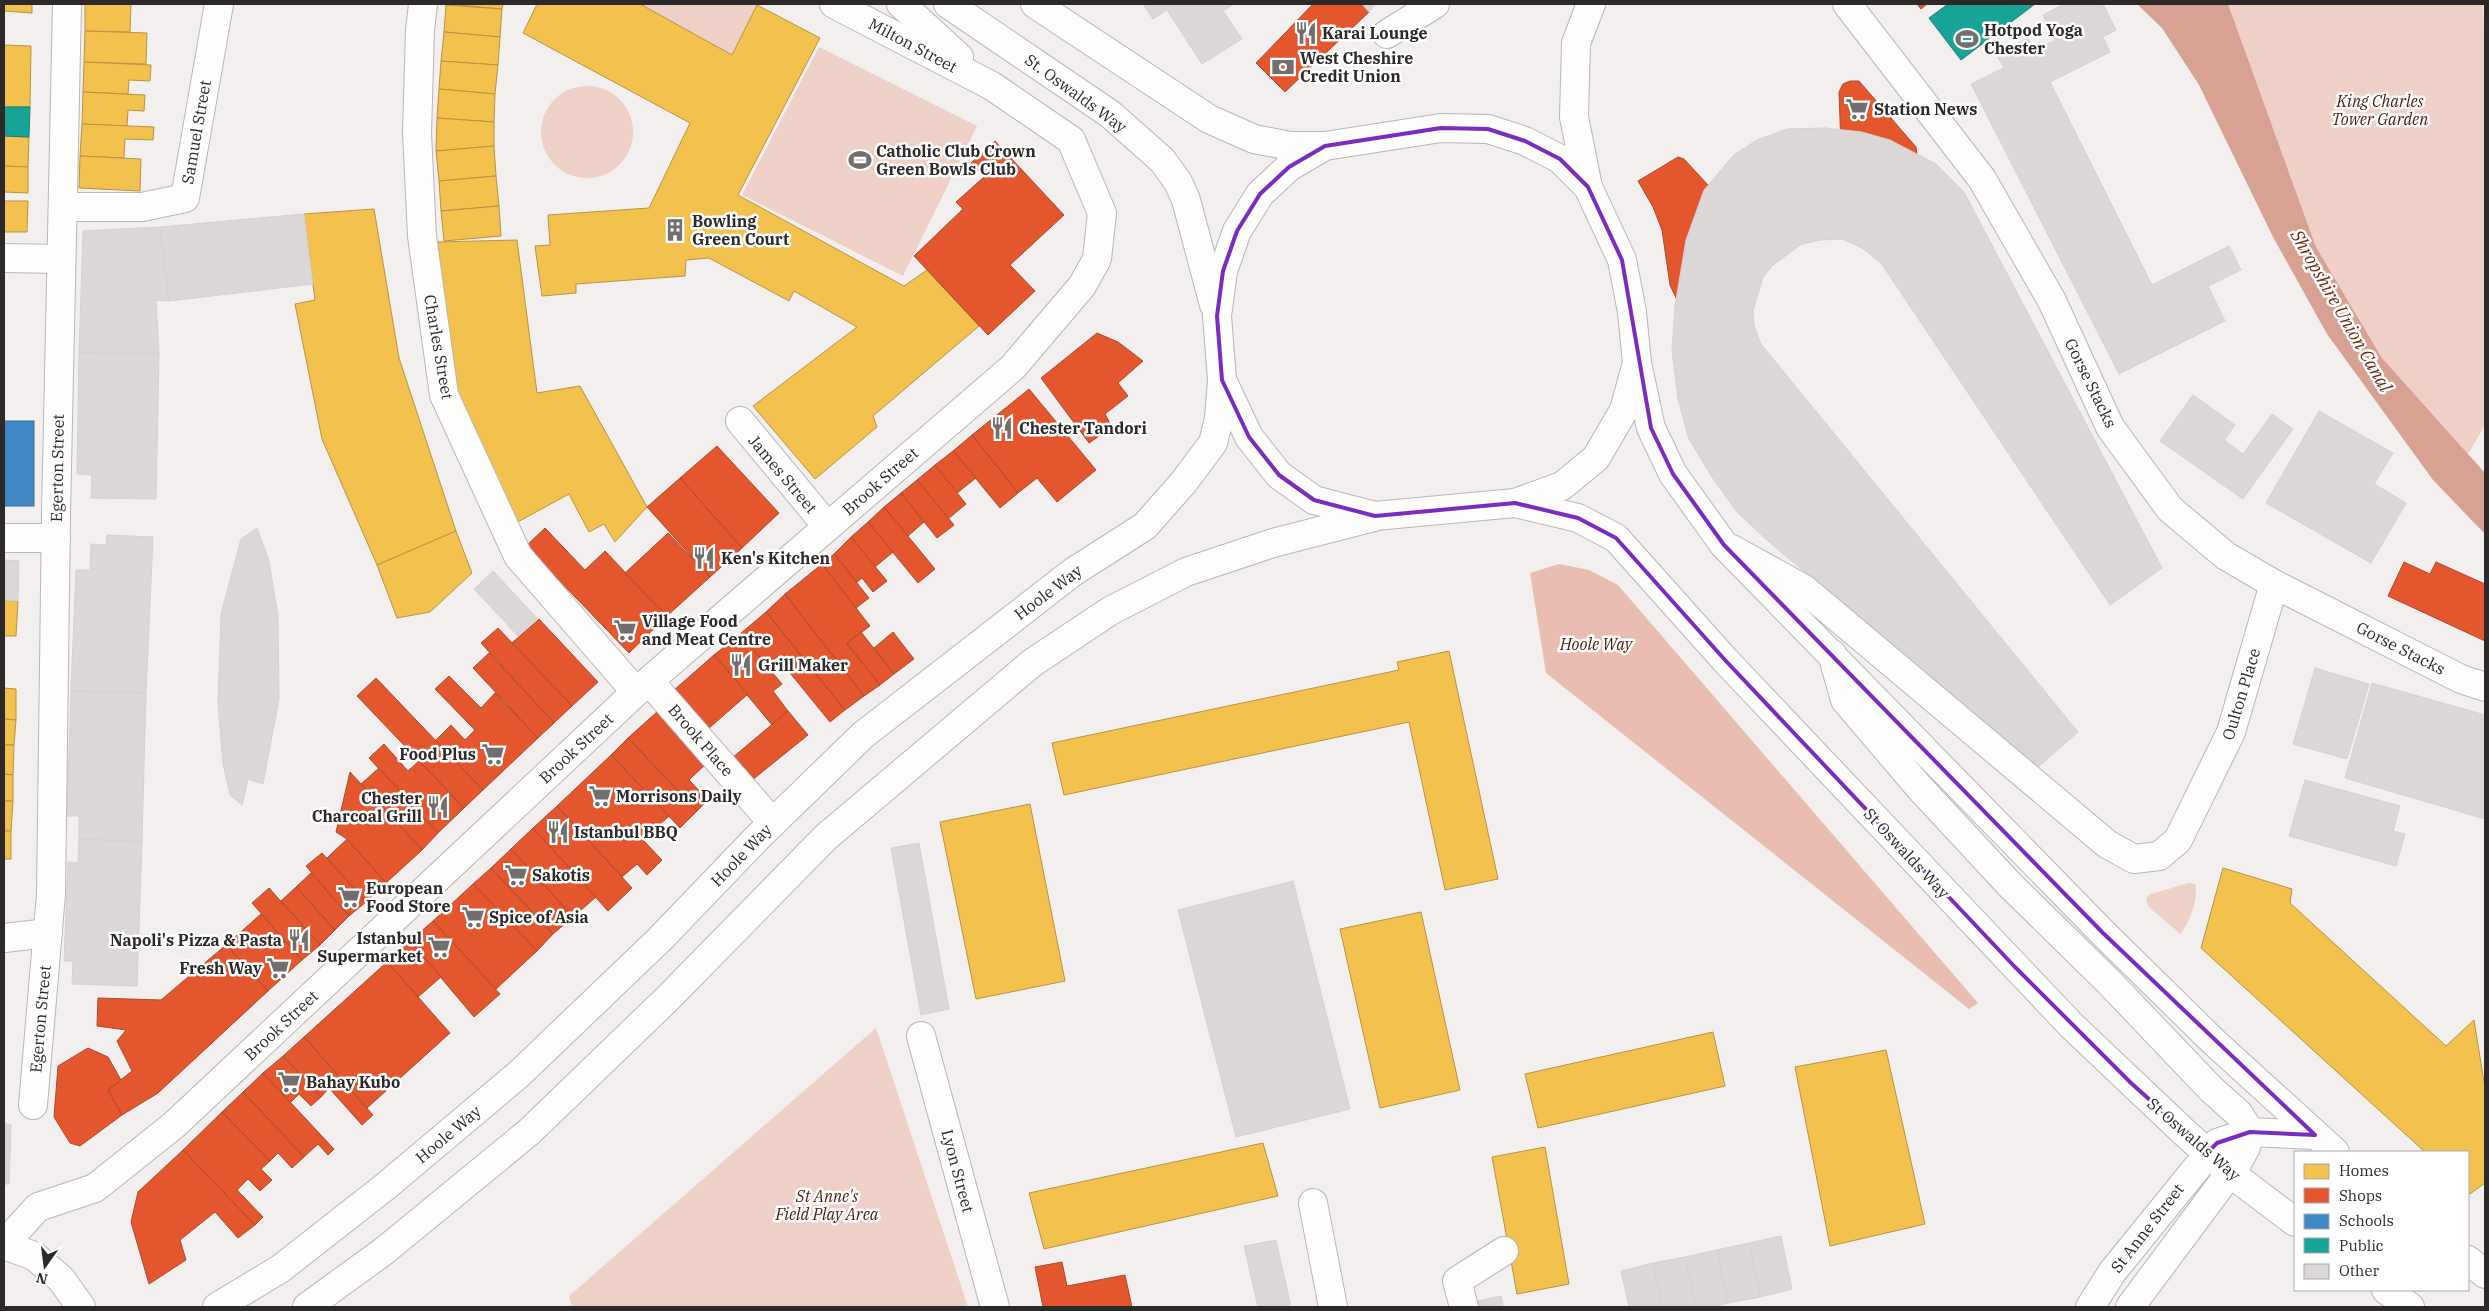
<svg xmlns="http://www.w3.org/2000/svg" width="2489" height="1311" viewBox="0 0 2489 1311" font-family="'IBM Plex Serif',serif">
<rect width="100%" height="100%" fill="#f3efee"/>
<g fill="#eed0c6">
<path d="M640,4H754L757,5L732,55Z"/>
<path d="M2228,4H2483L2485,50V425L2468,454L2382,358L2316,247Z"/>
<path d="M819,47L977,126L903,276L742,195Z"/>
<circle cx="587" cy="132" r="46"/>
<path d="M2189,883L2195,884C2199,898 2189,924 2180,934L2148,906L2146,898L2151,894Z"/>
<path d="M876,1028L968,1307H572L569,1296Z"/>
</g>
<path fill="#e9beb0" d="M1559,564L1589,570L1618,585L1978,1003L1969,1009L1546,673L1530,573Z"/>
<path fill="#d8a292" d="M2137,4H2228L2316,247L2382,358L2485,473V534L2433,480L2327,334L2273,237L2199,85L2162,28Z"/>
<g fill="#f2c14e" stroke="#b79343">
<path d="M4,4H32V13L4,11Z"/>
<path d="M85,4H131L130,32L85,31Z"/>
<path d="M446,4H503L502,9Z"/>
<path d="M537,4H640L732,55L757,5L820,38L738,195L904,286L927,270L979,326L873,416L877,427L815,479L753,406L857,327L794,291L789,301L709,258L686,260L685,276L576,284V293L542,296L535,246L550,245L548,215L649,208L690,123L523,33Z"/>
<path d="M446,5L502,9L500,37L444,32Z"/>
<path d="M85,31L147,33L146,64L84,62Z"/>
<path d="M444,32L500,37L498,65L441,61Z"/>
<path d="M4,45L31,46L30,107H4Z"/>
<path d="M441,61L498,65L495,94L439,89Z"/>
<path d="M84,62L151,65L150,81L129,80L128,94L83,92Z"/>
<path d="M439,89L495,94L494,122L437,118Z"/>
<path d="M83,92L145,95L144,111L128,110L127,126L82,124Z"/>
<path d="M437,118L494,122V146L436,151Z"/>
<path d="M82,124L154,127L153,140L125,139L124,158L80,156Z"/>
<path d="M4,136L29,137L28,167L4,166Z"/>
<path d="M494,146L496,176L439,181L436,151Z"/>
<path d="M80,156L141,159L140,191L79,188Z"/>
<path d="M4,166L28,167V193L4,192Z"/>
<path d="M496,176L499,206L441,211L439,181Z"/>
<path d="M4,201H28L27,232H4Z"/>
<path d="M499,206L501,236L444,241L441,211Z"/>
<path d="M374,209L399,358L456,531L377,565L322,439L295,304L315,300L304,214Z"/>
<path d="M517,240L537,393L580,386L647,507L615,542L604,524L589,532L569,494L514,524L456,393L437,242Z"/>
<path d="M456,531L472,573L430,612L397,618L377,565Z"/>
<path d="M4,600L18,601L16,636H4Z"/>
<path d="M1449,651L1498,879L1445,890L1409,722L1064,795L1052,743L1399,670L1397,662Z"/>
<path d="M4,688L16,689V720L4,719Z"/>
<path d="M4,719L16,720L14,745H4Z"/>
<path d="M4,745H14L13,775L4,774Z"/>
<path d="M4,774L13,775V801H4Z"/>
<path d="M4,801H13L11,831H4Z"/>
<path d="M1030,804L1065,981L976,999L940,822Z"/>
<rect x="4" y="831" width="7" height="28"/>
<path d="M2223,868L2292,889L2290,903L2446,1046L2474,1020L2485,1088V1183L2470,1194L2468,1192V1152H2425L2201,948Z"/>
<path d="M1421,912L1460,1090L1380,1108L1340,929Z"/>
<path d="M1713,1032L1725,1086L1538,1128L1525,1074Z"/>
<path d="M1886,1050L1925,1224L1830,1246L1795,1067Z"/>
<path d="M1263,1143L1278,1196L1044,1249L1029,1193Z"/>
<path d="M1545,1147L1569,1284L1517,1294L1492,1157Z"/>
</g>
<g fill="#e4572e" stroke="#ad492c">
<path d="M1313,4H1362L1369,12L1285,92L1256,63Z"/>
<path d="M1917,4H1927L1921,9Z"/>
<path d="M1850,81H1859L1916,147L1920,178L1894,197L1842,173L1839,92L1843,84Z"/>
<path d="M995,141L1064,215L1010,265L1035,291L988,335L914,256L963,209L956,202L984,177L971,163Z"/>
<path d="M1678,157L1684,159L1732,211L1694,318L1683,313L1670,285L1662,230L1653,207L1638,181Z"/>
<path d="M1097,333L1118,342L1143,361L1118,383L1128,396L1105,414L1112,427L1089,443L1041,378Z"/>
<path d="M1029,389L1096,470L1057,502L1037,478L1018,493L972,435Z"/>
<path d="M972,435L1018,493L1000,508L953,451Z"/>
<path d="M717,446L779,513L742,548L680,478Z"/>
<path d="M953,451L976,478L957,493L935,465Z"/>
<path d="M935,465L966,504L948,519L917,480Z"/>
<path d="M680,478L742,548L710,577L647,507Z"/>
<path d="M917,480L954,525L937,538L901,493Z"/>
<path d="M901,493L924,522L908,536L884,507Z"/>
<path d="M884,507L935,569L918,583L868,522Z"/>
<path d="M868,522L893,552L875,567L851,537Z"/>
<path d="M545,528L585,570L605,551L667,616L629,653L526,546Z"/>
<path d="M668,533L710,577L667,616L625,573Z"/>
<path d="M851,537L887,581L873,592L862,578L857,582L834,554Z"/>
<path d="M834,554L869,598L856,608L822,564Z"/>
<path d="M2404,562L2430,574L2436,562L2485,584V641L2388,596Z"/>
<path d="M822,564L870,626L847,643L880,685L864,696L785,594Z"/>
<path d="M785,594L864,696L845,710L766,612Z"/>
<path d="M766,612L845,710L830,722L777,657L767,666L740,634Z"/>
<path d="M539,619L598,682L572,706L512,643Z"/>
<path d="M498,628L572,706L554,723L481,643Z"/>
<path d="M861,632L894,674L880,685L847,643Z"/>
<path d="M893,632L914,659L894,674L874,648Z"/>
<path d="M740,634L782,684L773,691L788,711L772,725L714,655Z"/>
<path d="M489,653L554,723L538,738L473,668Z"/>
<path d="M714,655L748,694L708,729L674,690Z"/>
<path d="M449,676L481,708L495,693L538,738L483,790L435,741L451,725L465,740L475,730L435,689Z"/>
<path d="M376,678L483,790L464,808L357,696Z"/>
<path d="M658,711L709,761L689,780L708,800L697,811L628,738Z"/>
<path d="M788,711L808,735L751,781L732,758Z"/>
<path d="M628,738L697,811L680,828L611,755Z"/>
<path d="M384,744L408,771L419,761L464,808L438,833L369,758Z"/>
<path d="M611,755L669,816L643,840L662,860L647,875L637,864L622,877L557,806Z"/>
<path d="M379,768L438,833L422,850L361,784Z"/>
<path d="M350,772L422,850L386,883L347,839L336,832Z"/>
<path d="M557,806L632,888L608,911L533,828Z"/>
<path d="M533,828L596,897L573,917L511,849Z"/>
<path d="M347,839L386,883L366,902L327,858Z"/>
<path d="M511,849L573,917L553,934L491,868Z"/>
<path d="M322,853L366,902L349,916L306,866Z"/>
<path d="M491,868L553,934L537,951L473,884Z"/>
<path d="M311,873L349,916L335,930L296,887Z"/>
<path d="M473,884L537,951L496,989L433,921Z"/>
<path d="M296,887L335,930L320,945L281,901Z"/>
<path d="M269,888L320,945L302,960L252,903Z"/>
<path d="M261,914L302,960L268,991L226,945Z"/>
<path d="M433,921L500,994L474,1017L410,941Z"/>
<path d="M410,941L441,977L418,997L387,962Z"/>
<path d="M226,945L268,991L158,1093L122,1115L108,1090L132,1071L117,1041L126,1030L97,1026L98,998L161,1000Z"/>
<path d="M387,962L450,1033L367,1108L304,1037Z"/>
<path d="M304,1037L373,1115L362,1125L329,1088L321,1097L283,1056Z"/>
<path d="M88,1048L108,1057L121,1080L108,1090L122,1115L80,1146L70,1143L54,1117L58,1066Z"/>
<path d="M283,1056L321,1097L311,1106L299,1094L290,1103L263,1073Z"/>
<path d="M263,1073L334,1149L328,1155L318,1144L304,1157L243,1092Z"/>
<path d="M243,1092L304,1157L292,1168L278,1153L270,1161L222,1112Z"/>
<path d="M222,1112L270,1161L261,1169L272,1180L260,1191L248,1179L237,1190L263,1217L255,1225L183,1150Z"/>
<path d="M183,1150L255,1225L238,1238L215,1212L180,1240L186,1260L149,1284L131,1222L138,1192Z"/>
<path d="M1062,1262L1067,1286L1125,1275L1132,1307H1043L1035,1267Z"/>
</g>
<rect fill="#3f88c5" stroke="#396c96" x="4" y="421" width="30" height="85"/>
<g fill="#17a398" stroke="#1d7e76">
<path d="M1948,4H2035L1961,60L1929,18Z"/>
<path d="M4,107H30L29,137L4,136Z"/>
</g>
<g fill="#dad7d6" stroke="#d5d1d0">
<path d="M1143,4H1234L1223,11L1242,39L1202,64L1167,10L1153,19Z"/>
<path d="M1362,4H1376L1369,12Z"/>
<path d="M2064,4H2103L2116,30L2103,37L2110,52L2050,82L2152,285L2229,246L2241,270L2208,286L2225,321L2119,374L1971,84L2004,68L1996,54L2028,38L2034,51L2055,40L2043,15Z"/>
<path d="M1826,128L1862,132L1890,140L1936,164L1964,192L2162,568L2110,605L1881,263L1862,248L1842,239L1820,240L1802,244L1773,265L1763,277L1753,310L1754,326L1761,344L2078,732L2037,768L1768,541L1737,512L1712,477L1689,439L1678,399L1672,351L1675,306L1686,240L1704,190L1734,155L1757,140L1787,129Z"/>
<path d="M304,214L313,284L169,301L160,227Z"/>
<path d="M160,227L169,301L156,300L159,354L79,353L83,231Z"/>
<path d="M79,353L159,354L156,499L91,498L92,475L77,474Z"/>
<path d="M2193,395L2235,425L2224,440L2243,454L2272,414L2293,429L2243,499L2160,441Z"/>
<path d="M2319,411L2393,453L2374,484L2406,503L2371,563L2266,503Z"/>
<path d="M257,528L269,561L278,616L279,699L263,784L248,779L242,805L230,795L223,764L218,704L221,614L241,539Z"/>
<path d="M107,535L153,537L146,693L71,691L76,570H90L91,544L106,545Z"/>
<path d="M4,560L19,561L18,601L4,600Z"/>
<path d="M493,571L537,618L518,636L474,589Z"/>
<path d="M2315,668L2369,684L2347,759L2293,744Z"/>
<path d="M2372,683L2485,715V819L2345,778Z"/>
<path d="M71,691L146,693L142,842L79,839V816H67Z"/>
<path d="M2305,780L2400,806L2393,831L2405,834L2396,866L2289,836Z"/>
<path d="M79,839L142,842L137,986L72,984L73,961H64L68,862L78,863Z"/>
<path d="M919,843L949,1009L921,1015L891,848Z"/>
<path d="M1293,881L1350,1109L1236,1137L1178,910Z"/>
<path d="M4,1123L11,1125L9,1184H4Z"/>
<path d="M1781,1236L1792,1289L1760,1297L1749,1243Z"/>
<path d="M1276,1240L1291,1307H1258L1244,1246Z"/>
<path d="M1749,1243L1760,1297L1728,1303L1717,1250Z"/>
<path d="M1717,1250L1728,1303L1711,1307H1696L1685,1257Z"/>
<path d="M1685,1257L1696,1307H1662L1653,1263Z"/>
<path d="M1653,1263L1662,1307H1629L1621,1271Z"/>
<path d="M1501,1296L1503,1307H1474L1473,1302Z"/>
</g>
<g fill="none" stroke-linecap="round" stroke-linejoin="round">
<defs>
<path id="pedestrian" d="M649,681L772,822"/>
<g id="minor">
<path d="M423,4L420,30L417,133L422,236L444,395L518,556L636,692"/>
<path d="M901,4L959,57"/>
<path d="M1387,34L1435,4"/>
<path d="M63,207H142L185,198L219,4"/>
<path d="M4,258L61,259"/>
<path d="M740,421L827,526"/>
<path d="M4,538H56"/>
<path d="M1732,549L1804,589L2107,844L2134,859L2159,856L2178,840L2231,732L2274,584"/>
<path d="M4,938L48,933"/>
<path d="M921,1036L995,1307"/>
<path d="M33,1105L51,894L56,514L67,4"/>
<path d="M1313,1203L1333,1307"/>
<path d="M4,1244L38,1207L95,1188L174,1125L636,692L1013,367L1082,286L1097,259L1102,213L1071,140L992,86L834,4"/>
<path d="M1464,1307L1457,1281L1504,1251"/>
</g>
<g id="tertiary">
<path d="M1847,4L1982,179L2052,301L2110,427L2170,509L2226,556L2274,584L2461,679L2485,687"/>
<path d="M1588,187L1574,117L1576,43L1591,4"/>
<path d="M1832,654L1845,700L1919,787L2010,885L2109,982L2211,1089L2239,1114L2250,1132L2246,1147L2238,1162L2130,1307"/>
<path d="M4,1245L34,1256L61,1279L81,1307"/>
<path d="M2090,1307L2113,1271L2217,1143L2250,1132L2315,1135"/>
</g>
<g id="trunk">
<path d="M948,4L1110,114L1162,160L1178,182L1186,200L1214,305"/>
<path d="M1035,4L1209,119L1254,139L1290,146H1324"/>
<path d="M1637,363L1624,410L1596,458L1562,486L1515,503L1375,516L1314,500L1279,475L1249,437L1222,380L1217,316L1223,271L1237,231L1260,194L1289,167L1325,146L1441,128L1488,129L1525,141L1560,159L1588,187L1622,260L1632,312L1637,363L1651,428L1673,474L1724,545L2103,933L2215,1043L2335,1152"/>
<path d="M1515,503L1578,518L1616,538L1725,660L2071,1025L2185,1133L2229,1172L2295,1222"/>
<path d="M2468,1260L2485,1274"/>
<path d="M2386,1290L2410,1307"/>
<path d="M217,1307L280,1269L386,1186L519,1074L660,939L757,838L863,735L1073,572L1145,526L1183,483L1213,443L1219,418L1222,381"/>
<path d="M307,1307L384,1251L529,1132L667,999L826,837L1032,663L1110,611L1186,572L1273,543L1374,517"/>
</g>
</defs>
<use href="#pedestrian" stroke="#b9b6b5" stroke-width="30"/>
<use href="#minor" stroke="#b9b6b5" stroke-width="30"/>
<use href="#tertiary" stroke="#b9b6b5" stroke-width="30"/>
<use href="#trunk" stroke="#b9b6b5" stroke-width="30"/>
<use href="#pedestrian" stroke="#fdfdfc" stroke-width="28"/>
<use href="#minor" stroke="#fdfdfc" stroke-width="28"/>
<use href="#tertiary" stroke="#fdfdfc" stroke-width="28"/>
<use href="#trunk" stroke="#fdfdfc" stroke-width="28"/>
</g>
<path fill="none" stroke="#7b2cbf" stroke-width="4" stroke-linejoin="round" d="M1441,128L1488,129L1525,141L1560,159L1588,187L1622,260L1651,428L1673,474L1724,545L2103,933L2315,1135L2250,1132L2217,1143L2208,1152L2131,1083L2014,966L1725,660L1616,538L1578,518L1515,503L1375,516L1314,500L1279,475L1249,437L1222,380L1217,316L1223,271L1237,231L1260,194L1289,167L1325,146Z"/>
<defs>
<symbol id="restaurant-bare" viewBox="-9 -9 18 18"><path d="M-5-6h1v4h1v-4h1v4h1v-4h1v5L-1.5 .5V6h-2V.5L-5-1ZM5-6V6H3V1.5H1.5Q1.5-4 5-6Z" fill="#726e6d" stroke="#fff" stroke-width="2.5" paint-order="stroke"/></symbol>
<symbol id="stadium-bare" viewBox="-9 -9 18 18"><path d="M0-5a6.5 5 0 1 0 0 10a6.5 5 0 1 0 0-10ZM-3.5-1.8h7v3.6h-7Z" fill="#726e6d" stroke="#fff" stroke-width="2.5" paint-order="stroke"/></symbol>
<symbol id="bank-bare" viewBox="-9 -9 18 18"><path d="M-6-4H6V4H-6ZM0-2.3a2.3 2.3 0 1 0 0 4.6a2.3 2.3 0 1 0 0-4.6Z" fill="#726e6d" stroke="#fff" stroke-width="2.5" paint-order="stroke"/></symbol>
<symbol id="supermarket-bare" viewBox="-9 -9 18 18"><path d="M-6-5.5h2.5l.6 2H6L4.5 2H-2.5L-4.4-4H-6ZM-1.5 3.2a1.3 1.3 0 1 0 .1 0ZM3 3.2a1.3 1.3 0 1 0 .1 0Z" fill="#726e6d" stroke="#fff" stroke-width="2.5" paint-order="stroke"/></symbol>
<symbol id="building-bare" viewBox="-9 -9 18 18"><path d="M-4-6H4V6H1V3H-1V6H-4ZM-2.5-4.3h1.7v1.8h-1.7ZM.8-4.3h1.7v1.8H.8ZM-2.5-1h1.7V.8h-1.7ZM.8-1h1.7V.8H.8Z" fill="#726e6d" stroke="#fff" stroke-width="2.5" paint-order="stroke"/></symbol>
</defs>
<g fill-rule="evenodd">
<use href="#restaurant-bare" x="1290" y="17" width="32" height="32"/>
<use href="#stadium-bare" x="1951" y="23" width="32" height="32"/>
<use href="#bank-bare" x="1267" y="51" width="32" height="32"/>
<use href="#supermarket-bare" x="1841" y="93" width="32" height="32"/>
<use href="#stadium-bare" x="844" y="144" width="32" height="32"/>
<use href="#building-bare" x="659" y="214" width="32" height="32"/>
<use href="#restaurant-bare" x="986" y="412" width="32" height="32"/>
<use href="#restaurant-bare" x="688" y="542" width="32" height="32"/>
<use href="#supermarket-bare" x="609" y="614" width="32" height="32"/>
<use href="#restaurant-bare" x="725" y="649" width="32" height="32"/>
<use href="#supermarket-bare" x="477" y="738" width="32" height="32"/>
<use href="#supermarket-bare" x="584" y="780" width="32" height="32"/>
<use href="#restaurant-bare" x="422" y="791" width="32" height="32"/>
<use href="#restaurant-bare" x="542" y="816" width="32" height="32"/>
<use href="#supermarket-bare" x="500" y="859" width="32" height="32"/>
<use href="#supermarket-bare" x="333" y="881" width="32" height="32"/>
<use href="#supermarket-bare" x="457" y="901" width="32" height="32"/>
<use href="#restaurant-bare" x="283" y="924" width="32" height="32"/>
<use href="#supermarket-bare" x="423" y="931" width="32" height="32"/>
<use href="#supermarket-bare" x="262" y="952" width="32" height="32"/>
<use href="#supermarket-bare" x="273" y="1066" width="32" height="32"/>
</g>
<g text-anchor="middle" stroke-width="5" stroke-linejoin="round" paint-order="stroke">
<g font-size="16" font-weight="bold" fill="#2c2928" stroke="#fff" text-anchor="start">
<text x="1984" y="36">Hotpod Yoga<tspan x="1984" dy="18">Chester</tspan></text>
<text x="1322" y="39">Karai Lounge</text>
<text x="1300" y="64">West Cheshire<tspan x="1300" dy="18">Credit Union</tspan></text>
<text x="1874" y="115">Station News</text>
<text x="876" y="157">Catholic Club Crown<tspan x="876" dy="18">Green Bowls Club</tspan></text>
<text x="692" y="227">Bowling<tspan x="692" dy="18">Green Court</tspan></text>
<text x="1019" y="434">Chester Tandori</text>
<text x="721" y="564">Ken's Kitchen</text>
<text x="642" y="627">Village Food<tspan x="642" dy="18">and Meat Centre</tspan></text>
<text x="758" y="671">Grill Maker</text>
<text x="476" y="760" text-anchor="end">Food Plus</text>
<text x="616" y="802">Morrisons Daily</text>
<text x="422" y="804" text-anchor="end">Chester<tspan x="422" dy="18">Charcoal Grill</tspan></text>
<text x="574" y="838">Istanbul BBQ</text>
<text x="532" y="881">Sakotis</text>
<text x="366" y="894">European<tspan x="366" dy="18">Food Store</tspan></text>
<text x="489" y="923">Spice of Asia</text>
<text x="422" y="944" text-anchor="end">Istanbul<tspan x="422" dy="18">Supermarket</tspan></text>
<text x="282" y="946" text-anchor="end">Napoli's Pizza &amp; Pasta</text>
<text x="262" y="974" text-anchor="end">Fresh Way</text>
<text x="306" y="1088">Bahay Kubo</text>
</g>
<g font-size="16" fill="#2c2928" stroke="#fff">
<text transform="translate(913 45) rotate(28)" y="6">Milton Street</text>
<text transform="translate(1076 93) rotate(36)" y="6">St. Oswalds Way</text>
<text transform="translate(196 132) rotate(-80)" y="6">Samuel Street</text>
<text transform="translate(439 347) rotate(80)" y="6">Charles Street</text>
<text transform="translate(2091 383) rotate(64)" y="6">Gorse Stacks</text>
<text transform="translate(57 468) rotate(-89)" y="6">Egerton Street</text>
<text transform="translate(783 474) rotate(50)" y="6">James Street</text>
<text transform="translate(880 481) rotate(-41)" y="6">Brook Street</text>
<text transform="translate(1048 592) rotate(-37)" y="6">Hoole Way</text>
<text transform="translate(2401 648) rotate(27)" y="6">Gorse Stacks</text>
<text transform="translate(2241 694) rotate(-73)" y="6">Oulton Place</text>
<text transform="translate(701 740) rotate(49)" y="6">Brook Place</text>
<text transform="translate(576 748) rotate(-43)" y="6">Brook Street</text>
<text transform="translate(1907 853) rotate(47)" y="6">St Oswalds Way</text>
<text transform="translate(741 855) rotate(-46)" y="6">Hoole Way</text>
<text transform="translate(40 1019) rotate(-85)" y="6">Egerton Street</text>
<text transform="translate(281 1025) rotate(-43)" y="6">Brook Street</text>
<text transform="translate(448 1134) rotate(-40)" y="6">Hoole Way</text>
<text transform="translate(2194 1139) rotate(41)" y="6">St Oswalds Way</text>
<text transform="translate(958 1171) rotate(75)" y="6">Lyon Street</text>
<text transform="translate(2147 1228) rotate(-52)" y="6">St Anne Street</text>
</g>
<g font-size="16" font-style="italic" fill="#4a1b0b" stroke="#fff">
<text x="2380" y="107">King Charles<tspan x="2380" dy="18">Tower Garden</tspan></text>
<text x="1596" y="650">Hoole Way</text>
<text x="827" y="1202">St Anne's<tspan x="827" dy="18">Field Play Area</tspan></text>
</g>
<g font-size="18" font-style="italic" fill="#6e2a13" stroke="#fff">
<text transform="translate(2341 311) rotate(60)" y="6">Shropshire Union Canal</text>
</g>
</g>
<rect width="2489" height="1311" fill="none" stroke="#2c2928" stroke-width="10"/>
<rect x="2294" y="1151" width="175" height="140" fill="#ffffff" stroke="#aba9a9"/>
<rect x="2304" y="1164" width="25" height="15" fill="#f2c14e" stroke="#aba9a9"/>
<text x="2339" y="1176" font-size="15" fill="#2c2928">Homes</text>
<rect x="2304" y="1188" width="25" height="15" fill="#e4572e" stroke="#aba9a9"/>
<text x="2339" y="1201" font-size="15" fill="#2c2928">Shops</text>
<rect x="2304" y="1214" width="25" height="15" fill="#3f88c5" stroke="#aba9a9"/>
<text x="2339" y="1226" font-size="15" fill="#2c2928">Schools</text>
<rect x="2304" y="1238" width="25" height="15" fill="#17a398" stroke="#aba9a9"/>
<text x="2339" y="1251" font-size="15" fill="#2c2928">Public</text>
<rect x="2304" y="1264" width="25" height="15" fill="#dad7d6" stroke="#aba9a9"/>
<text x="2339" y="1276" font-size="15" fill="#2c2928">Other</text>
<g transform="translate(45 1266) rotate(194)" stroke="#ffffff" stroke-width="4" paint-order="stroke">
<path d="M0-4L9 19L0 12L-9 19Z" fill="#2c2928"/>
<text y="-8" font-size="14" font-weight="bold" text-anchor="middle" fill="#2c2928">N</text>
</g>
</svg>
